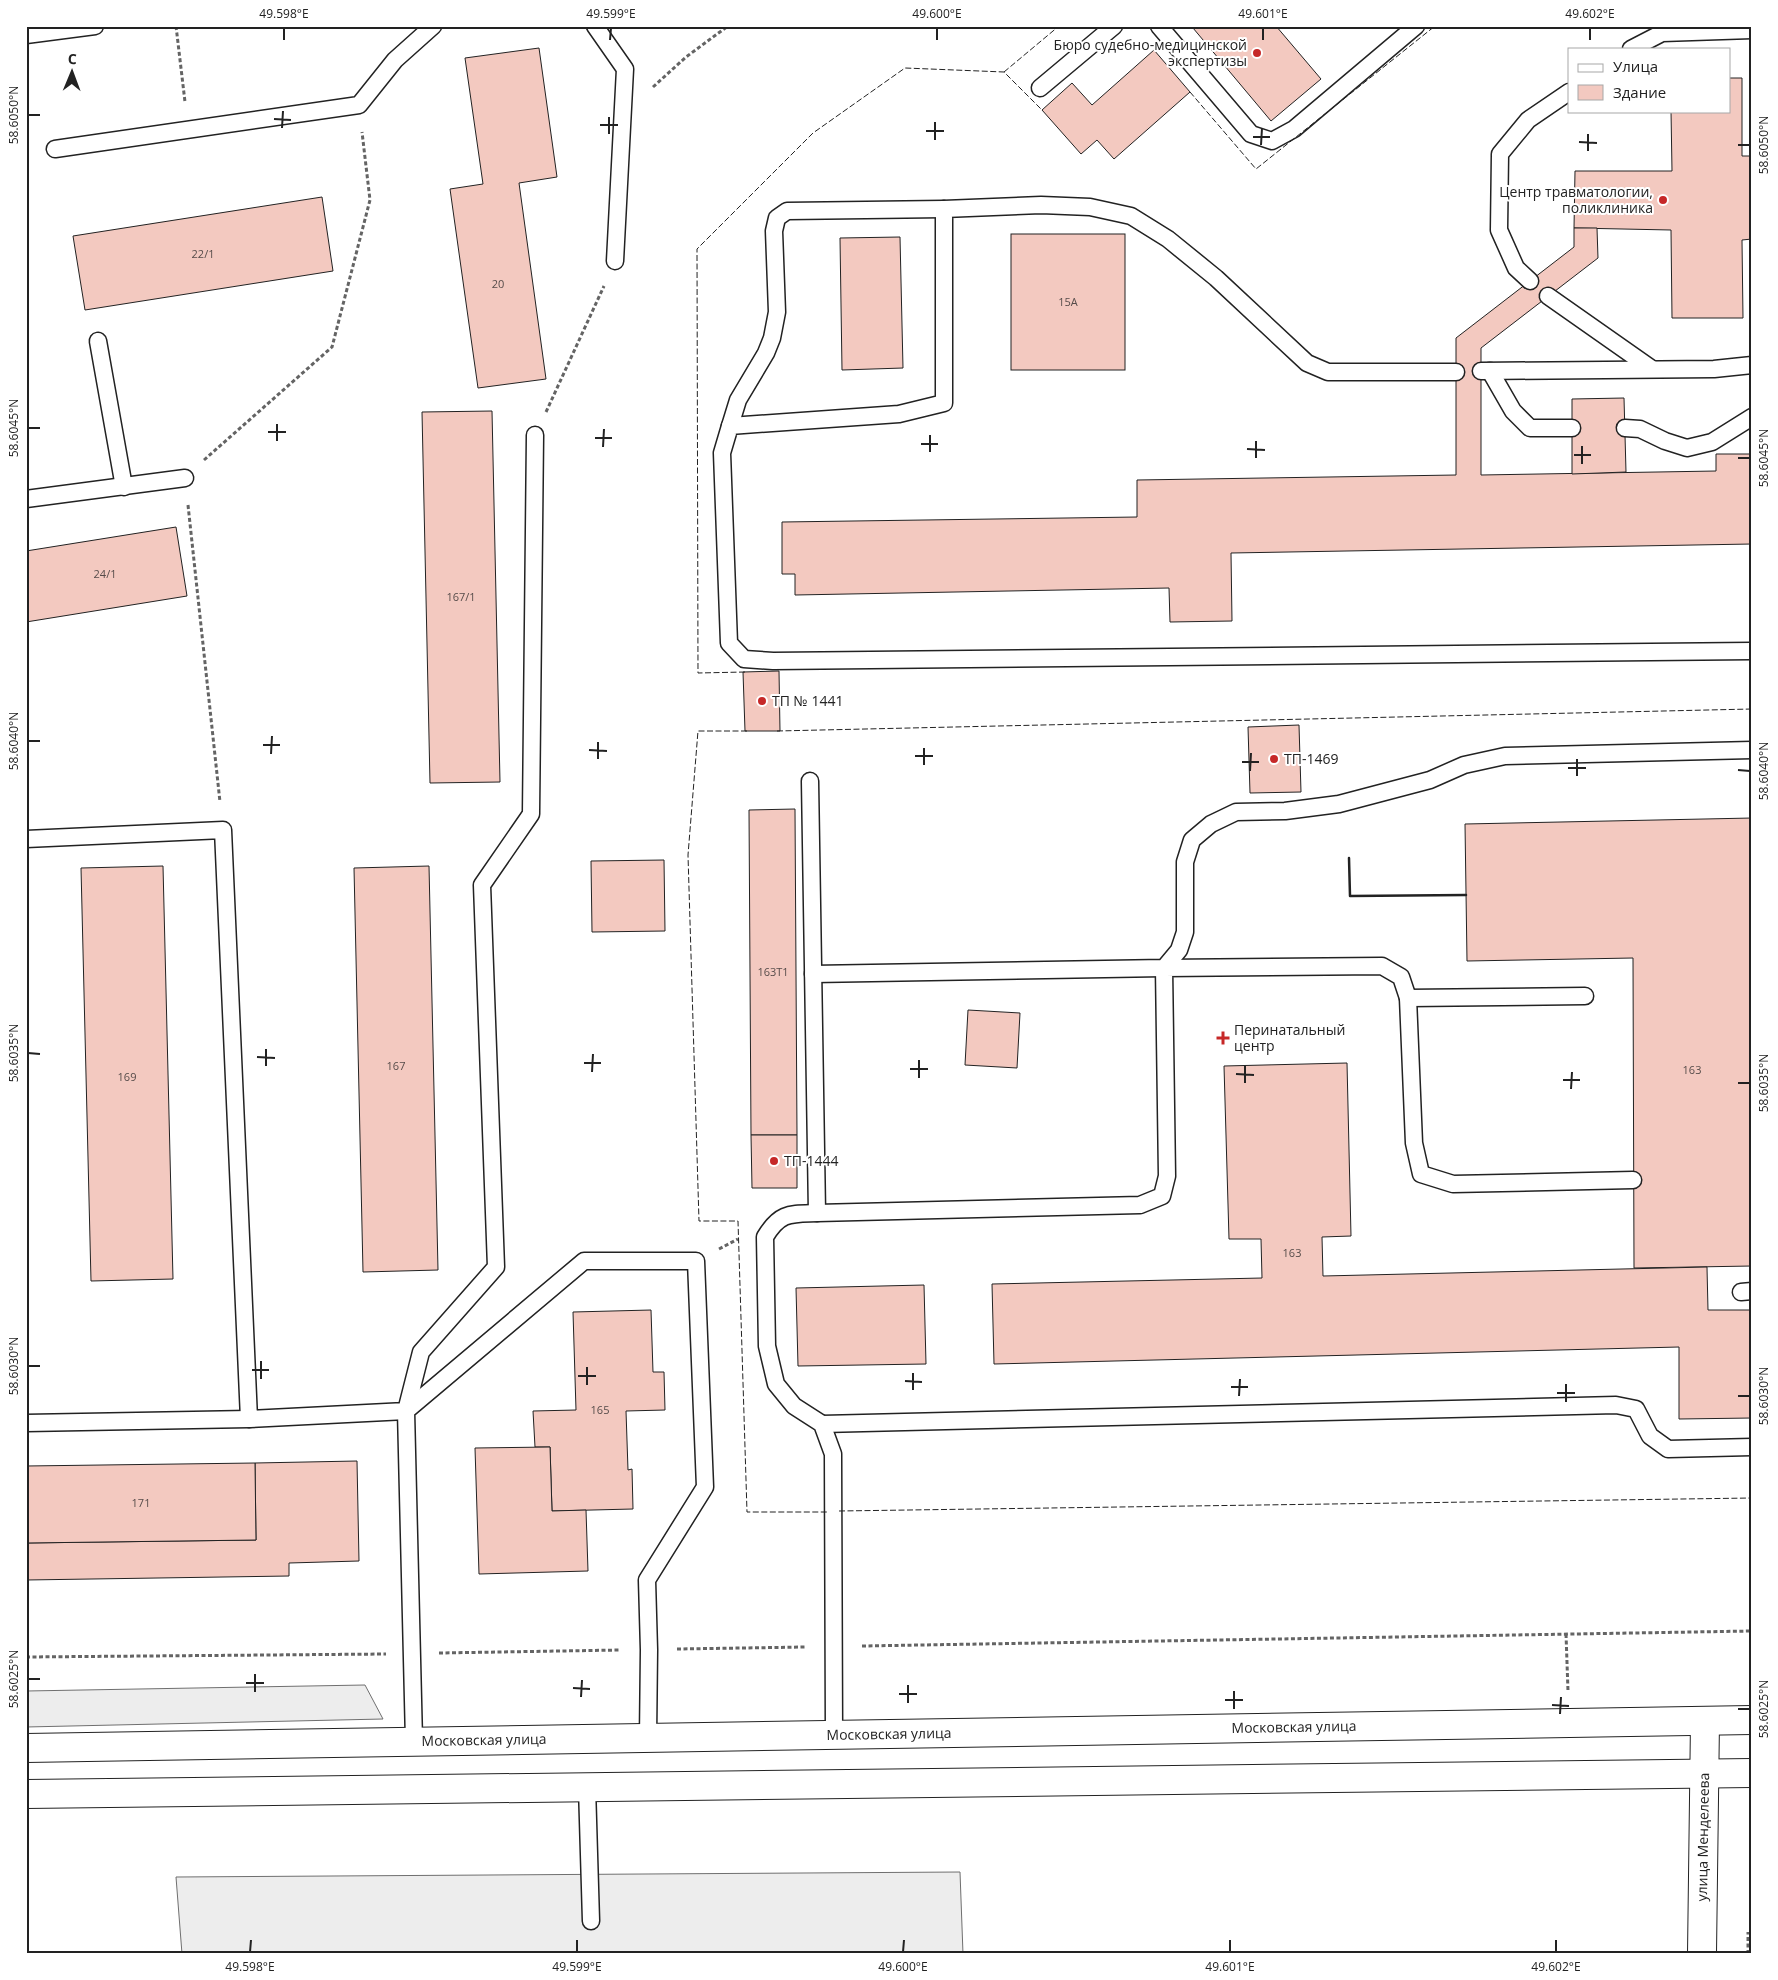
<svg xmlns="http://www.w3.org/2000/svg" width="1778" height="1980" viewBox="0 0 1778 1980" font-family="'Open Sans',sans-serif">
<rect width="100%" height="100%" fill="#fff"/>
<g fill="#ededed" stroke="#6f6f6f">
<path d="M365,1685L383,1719L26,1727V1691Z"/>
<path d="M960,1872L963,1954H182L176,1877Z"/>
</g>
<g fill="#f3c9c0" stroke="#222">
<path d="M1195,26H1276L1321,79L1271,121L1193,28Z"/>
<path d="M539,48L557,177L519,183L546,379L478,388L450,189L483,184L465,58Z"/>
<path d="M1154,50L1190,92L1114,159L1097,140L1081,154L1042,110L1072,83L1092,105Z"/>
<path d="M1729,78H1742V156H1752V239L1742,240L1743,318H1672L1671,230L1574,228L1575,171H1672L1671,111H1729Z"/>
<path d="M322,197L333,271L85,310L73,236Z"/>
<path d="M1574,228H1597L1598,258L1481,348V475L1716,471V454H1752V544L1231,553L1232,621L1170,622L1169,588L795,595V574H782V522L1137,517V480L1456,475V338L1574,247Z"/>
<rect x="1011" y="234" width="114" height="136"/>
<path d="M900,237L903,368L842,370L840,238Z"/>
<path d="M1624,398L1626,472L1572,474V399Z"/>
<path d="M492,411L500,782L430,783L422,412Z"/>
<path d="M176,527L187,596L26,622V551Z"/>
<path d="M779,671L780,731H745L743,672Z"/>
<path d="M1299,725L1301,792L1250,793L1248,727Z"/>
<path d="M795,809L797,1135H751L749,810Z"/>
<path d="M1752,818V1266L1634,1268L1633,958L1467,961L1465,824Z"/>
<path d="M664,860L665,931L592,932L591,861Z"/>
<path d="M163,866L173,1279L91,1281L81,868Z"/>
<path d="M429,866L438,1270L363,1272L354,868Z"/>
<path d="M968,1010L1020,1013L1017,1068L965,1065Z"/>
<path d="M1347,1063L1351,1236L1322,1237L1323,1276L1707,1267L1708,1310H1752V1418L1679,1419V1347L994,1364L992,1284L1262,1278L1261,1239H1229L1224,1066Z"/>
<path d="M751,1135H797V1188H752Z"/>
<path d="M924,1285L926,1364L798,1366L796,1288Z"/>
<path d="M651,1310L653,1372H664L665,1410L626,1411L628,1470L632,1469L633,1509L552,1511L550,1447H535L533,1411L576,1410L573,1312Z"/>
<path d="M550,1447L552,1511L586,1510L588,1571L479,1574L475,1448Z"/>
<path d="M357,1461L359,1561L289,1563V1576L26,1580V1543L256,1540L255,1463Z"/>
<path d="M255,1463L256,1540L26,1543V1466Z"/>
</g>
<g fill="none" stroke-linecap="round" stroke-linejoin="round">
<defs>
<g id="lane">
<path d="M595,26L625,69L615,261"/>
<path d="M1159,26L1251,134L1272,141L1294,129L1416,26"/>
<path d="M26,35L95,26"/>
<path d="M1631,49L1662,33L1752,30"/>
<path d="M1040,88L1114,26"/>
<path d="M55,149L359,105L395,60L433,26"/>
<path d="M1530,281L1516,268L1499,230L1500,154L1528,120L1569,92"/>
<path d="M1548,296L1652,369"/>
<path d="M98,341L124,487"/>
<path d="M1481,371L1714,369L1752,365"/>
<path d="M1490,371L1513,411L1530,428H1572"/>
<path d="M1456,372H1328L1307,363L1216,278L1168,239L1131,216L1090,207L1041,205L944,209V403L899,414L730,426L722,453L729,643L744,659L773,661L1752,651"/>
<path d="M730,426L738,400L766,353L772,338L777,312L774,231L777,218L787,211L944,209"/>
<path d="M1625,428L1640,429L1665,441L1687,448L1712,442L1752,417"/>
<path d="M26,499L185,478"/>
<path d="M810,781L817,1213"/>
<path d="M26,839L223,830L249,1419L406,1411L421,1352L496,1267L482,885L531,814L535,435"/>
<path d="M813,974L1164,968L1179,950L1185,932V862L1192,840L1211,824L1236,812L1285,811L1339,804L1430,780L1464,765L1505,756L1752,750"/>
<path d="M1408,998L1414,1143L1421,1174L1453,1184L1633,1180"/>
<path d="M1741,1292L1752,1291"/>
<path d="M26,1423L249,1419"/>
<path d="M822,1424L1616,1405L1636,1409L1650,1436L1668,1449L1752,1447"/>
<path d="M834,1735L833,1454L822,1424L794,1406L776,1384L767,1346L765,1237C780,1212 790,1214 817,1213L1140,1205L1162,1196L1167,1176L1164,968L1382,966L1401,977L1408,998L1585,996"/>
<path d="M414,1741L406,1411L584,1261H696L705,1487L647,1580L649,1650L648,1738"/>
<path d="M587,1787L591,1921"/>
</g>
<g id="secondary">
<path d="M26,1748L1752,1720"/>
<path d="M26,1794L1752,1773"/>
<path d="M1702,1954L1705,1721"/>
</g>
</defs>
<use href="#lane" stroke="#222" stroke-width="19"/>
<use href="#secondary" stroke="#222" stroke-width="30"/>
<g stroke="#646464" stroke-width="3" stroke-dasharray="4 2.5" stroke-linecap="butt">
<path d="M176,26L185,102"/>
<path d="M653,87L686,57L728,26"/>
<path d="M546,412L604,286"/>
<path d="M204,460L332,347L370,200L362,132"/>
<path d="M188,505L220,802"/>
<path d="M719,1249L738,1239"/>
<path d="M1566,1634L1568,1691"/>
<path d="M862,1646L1752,1631"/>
<path d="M677,1649L806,1647"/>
<path d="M439,1653L621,1650"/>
<path d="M26,1657L386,1654"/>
<path d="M1748,1954V1932"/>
</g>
<use href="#lane" stroke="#fff" stroke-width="16"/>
<use href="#secondary" stroke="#fff" stroke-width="28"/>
<g stroke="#222" stroke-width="1" stroke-dasharray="6 2.5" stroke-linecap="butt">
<path d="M1004,72L1059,26"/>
<path d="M1190,92L1256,169L1435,26"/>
<path d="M745,672L698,673L697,249L813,133L905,68L1004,72L1042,110"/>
<path d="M747,731H698L688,855L699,1221H738L747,1512H829"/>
<path d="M777,731L1752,709"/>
<path d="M839,1511L1752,1498"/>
</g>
<path stroke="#222" stroke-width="2.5" d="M1349,858L1350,896L1466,895"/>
</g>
<path fill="none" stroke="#222" stroke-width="2" d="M284,40V28M610,40L611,28M937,40V28M1263,40V28M1590,40V28M28,115H40M274,119L291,120M600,125H618M282,128L283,111M926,131H944M609,134V117M1253,137H1270M935,140V122M1579,142L1597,143M1261,145L1262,128M1738,145H1750M1588,151V134M28,428H40M268,432H286M595,438H612M277,441V424M921,444H938M603,447L604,429M1247,449L1265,450M930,452V435M1574,455H1591M1256,458V441M1738,458H1750M1582,464V446M28,741H40M263,745H280M589,750L607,751M271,754L272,736M915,756H933M598,759V742M1242,762H1259M924,765V748M1568,768H1586M1738,770L1750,771M1250,771L1251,753M1577,776V759M28,1053L40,1054M257,1057L275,1058M584,1063H601M266,1066V1049M910,1069H928M592,1072L593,1054M1236,1074L1254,1075M919,1078V1060M1563,1080H1580M1245,1083V1066M1738,1083H1750M1571,1089L1572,1072M28,1366H40M252,1370H269M578,1376H596M261,1379V1361M905,1381L922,1382M587,1385V1367M1231,1387H1248M913,1390V1373M1557,1393H1575M1239,1396L1240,1379M1738,1396H1750M1566,1402V1384M28,1679H40M246,1683H264M573,1688L590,1689M255,1692V1674M899,1694H917M581,1697L582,1680M1225,1700H1243M908,1703V1685M1552,1705L1569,1706M1234,1709V1691M1738,1709H1750M1560,1714L1561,1697M250,1952L251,1940M577,1952V1940M903,1952L904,1940M1230,1952V1940M1556,1952V1940"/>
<g fill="#c62828" stroke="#fff" stroke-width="2">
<circle cx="1257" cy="53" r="5"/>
<circle cx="1663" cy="200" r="5"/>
<circle cx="762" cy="701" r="5"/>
<circle cx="1274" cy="759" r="5"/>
<path d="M1220.5 1030.5h5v5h5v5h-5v5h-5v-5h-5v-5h5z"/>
<circle cx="774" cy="1161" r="5"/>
</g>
<g text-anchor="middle" stroke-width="4" stroke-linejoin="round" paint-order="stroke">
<g font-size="11" fill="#564c4a">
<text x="203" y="258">22/1</text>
<text x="498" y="288">20</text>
<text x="1068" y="306">15А</text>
<text x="105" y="578">24/1</text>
<text x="461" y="601">167/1</text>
<text x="773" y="976">163Т1</text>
<text x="396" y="1070">167</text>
<text x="1692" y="1074">163</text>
<text x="127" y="1081">169</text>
<text x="1292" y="1257">163</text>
<text x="600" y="1414">165</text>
<text x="141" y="1507">171</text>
</g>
<g font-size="14" fill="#222" stroke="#fff" text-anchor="start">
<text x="1247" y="50" text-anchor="end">Бюро судебно-медицинской<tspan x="1247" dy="16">экспертизы</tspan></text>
<text x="1653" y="197" text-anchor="end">Центр травматологии,<tspan x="1653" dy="16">поликлиника</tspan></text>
<text x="772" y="706">ТП № 1441</text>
<text x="1284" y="764">ТП-1469</text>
<text x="1234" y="1035">Перинатальный<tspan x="1234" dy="16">центр</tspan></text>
<text x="784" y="1166">ТП-1444</text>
</g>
<g font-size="14" fill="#222" stroke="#fff">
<text transform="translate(1294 1727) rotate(-1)" y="5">Московская улица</text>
<text transform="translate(889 1734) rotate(-1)" y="5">Московская улица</text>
<text transform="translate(484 1740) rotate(-1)" y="5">Московская улица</text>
<text transform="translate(1703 1837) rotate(-89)" y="5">улица Менделеева</text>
</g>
</g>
<rect width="1778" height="1980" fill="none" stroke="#ffffff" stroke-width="55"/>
<rect x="1568" y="48" width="162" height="65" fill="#ffffff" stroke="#a7a7a7"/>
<rect x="1578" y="64" width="25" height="8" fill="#ffffff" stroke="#a7a7a7"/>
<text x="1613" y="72" font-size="15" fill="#222222">Улица</text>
<rect x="1578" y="85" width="25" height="15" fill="#f3c9c0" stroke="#a7a7a7"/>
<text x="1613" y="98" font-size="15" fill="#222222">Здание</text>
<g transform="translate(72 72) rotate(1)" stroke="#ffffff" stroke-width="4" paint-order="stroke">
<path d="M0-4L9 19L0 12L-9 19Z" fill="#222222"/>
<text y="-8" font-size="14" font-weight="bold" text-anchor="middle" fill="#222222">С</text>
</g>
<rect x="28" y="28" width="1722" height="1924" fill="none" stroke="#222" stroke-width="2"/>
<g font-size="12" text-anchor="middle" fill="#222">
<text x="284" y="18">49.598°E</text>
<text x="611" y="18">49.599°E</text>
<text x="937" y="18">49.600°E</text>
<text x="1263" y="18">49.601°E</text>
<text x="1590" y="18">49.602°E</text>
<text transform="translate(14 115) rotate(-90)" y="4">58.6050°N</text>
<text transform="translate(1764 145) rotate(-90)" y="4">58.6050°N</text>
<text transform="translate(14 428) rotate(-90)" y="4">58.6045°N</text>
<text transform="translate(1764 458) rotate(-90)" y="4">58.6045°N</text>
<text transform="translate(14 741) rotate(-90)" y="4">58.6040°N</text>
<text transform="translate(1764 771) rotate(-90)" y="4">58.6040°N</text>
<text transform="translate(14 1053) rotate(-90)" y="4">58.6035°N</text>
<text transform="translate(1764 1083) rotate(-90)" y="4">58.6035°N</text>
<text transform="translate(14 1366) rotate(-90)" y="4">58.6030°N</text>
<text transform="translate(1764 1396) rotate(-90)" y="4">58.6030°N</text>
<text transform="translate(14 1679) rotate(-90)" y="4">58.6025°N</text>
<text transform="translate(1764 1709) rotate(-90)" y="4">58.6025°N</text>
<text x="250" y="1971">49.598°E</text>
<text x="577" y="1971">49.599°E</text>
<text x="903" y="1971">49.600°E</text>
<text x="1230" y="1971">49.601°E</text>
<text x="1556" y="1971">49.602°E</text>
</g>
</svg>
